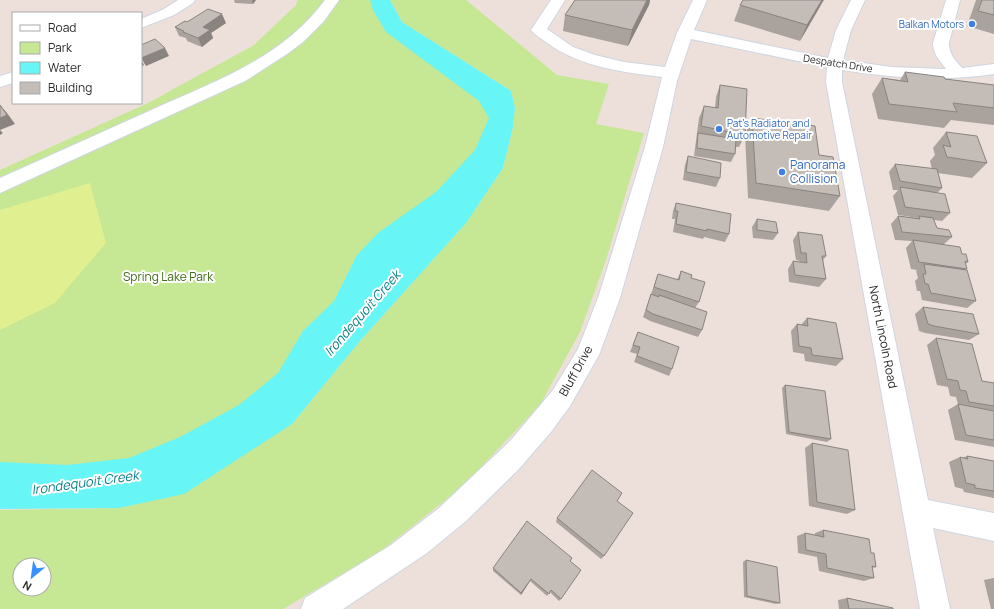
<svg xmlns="http://www.w3.org/2000/svg" width="994" height="609" viewBox="0 0 994 609" font-family="Manrope,sans-serif">
<rect width="100%" height="100%" fill="#ede0db"/>
<g fill="#c6e794" fill-rule="evenodd">
<path d="M298,0H378L385,17L501,109L494,161L327,353L155,473L0,491V170L148,103L254,45L296,5Z"/>
<path d="M390,0H466L557,75L609,84L596,124L644,133L606,260L580,332L540,405L462,487L381,551L283,609H0V510L119,508L292,424L360,341L466,223L503,168L513,127L515,108L511,91L402,22ZM20,565H44V589H20Z"/>
</g>
<path fill="#e0ef8f" d="M90,183L106,243L55,303L0,330V210Z"/>
<path fill="#68f5f5" d="M370,0H390L402,22L511,91L515,108L513,127L503,168L466,223L360,341L292,424L184,494L119,508L0,509V462L67,465L129,458L180,437L239,405L278,373L303,331L334,301L357,255L378,233L436,192L475,150L489,118L479,101L386,32L373,10Z"/>
<g fill="none" stroke-linecap="round" stroke-linejoin="round">
<defs>
<g id="minor">
<path d="M178,0H195L193,3L174,15L141,28V19L164,9Z"/>
<path d="M325,0H339L324,21L303,42L287,54L245,81L0,193V178C49,156 98,134 147,112C211,83 282,59 325,0Z"/>
<path d="M551,0H565L547,29L573,47L595,55L624,62L665,67L677,33L693,0H707L694,30L828,58L836,30L851,0H865L851,30L843,60L891,67L943,69H946C940,61 933,54 933,43L946,0H960L949,43C949,54 955,60 962,68L994,64V74C942,82 895,78 842,70V82L928,500L994,513V541L933,528L950,609H920L826,82L827,67L691,39L677,81L663,147L620,298L599,355L570,406L551,432L518,470L466,521L427,553L343,609H301L305,598L391,545L439,508L511,440L553,390L578,349L598,298L645,147L662,77C622,72 579,67 546,42C541,38 535,35 531,30Z"/>
<path d="M13,72V83L0,87V76Z"/>
</g>
</defs>
<use href="#minor" stroke="#cdd6e0" stroke-width="2"/>
<use href="#minor" fill="#fff" fill-rule="evenodd"/>
</g>
<g fill="#a9a29d">
<path d="M234,0H256L253,4L235,3Z"/>
<path d="M575,0H650L649,5L628,46L563,31L565,15Z"/>
<path d="M976,0H994V34L967,26Z"/>
<path d="M822,3L800,41L734,21L740,5Z"/>
<path d="M187,22L226,23L211,33L213,38L202,47L187,41L186,38L179,36L175,27Z"/>
<path d="M905,72L945,79L994,85V125L951,120L944,128L878,119L872,94L882,78L900,80Z"/>
<path d="M720,85L745,135L739,147H736L735,154L731,162L694,156L699,118L704,106L715,108L716,97Z"/>
<path d="M752,118L819,155L840,196L829,211L748,198L745,134Z"/>
<path d="M946,132L987,163L972,178L938,173L942,188L937,193L950,213L942,221L934,220L937,228L952,237L944,244L962,254L968,262L965,264L967,269L966,270L976,301L967,308L922,300L920,291H917L915,281L918,278L916,271L917,270L911,269L906,248L912,241L895,240L891,224L898,216L917,218H918L898,215L893,196L898,190H893L889,172L895,164L932,169L930,161L935,155L933,148Z"/>
<path d="M688,156L720,178L716,187L683,180L685,165Z"/>
<path d="M676,203L729,234L725,242L704,237L703,239L673,232L675,219H672L673,211Z"/>
<path d="M757,219L778,233L773,240L753,238L752,227Z"/>
<path d="M798,232L826,256L823,260L826,279L819,287L789,282L788,269L793,261L800,262V261L796,260L793,240Z"/>
<path d="M681,271L691,278L699,302L695,308L702,330L698,337L650,321L643,317L658,274L677,280Z"/>
<path d="M923,307L979,334L969,340L925,333L919,331L915,314Z"/>
<path d="M807,318L843,359L836,366L805,361L804,354L793,352L791,331L797,324L801,325Z"/>
<path d="M638,332L672,369L669,376L634,362L637,354L630,352Z"/>
<path d="M936,338L982,381L994,383V447L955,440L948,410L958,404L956,397L950,396L948,387L937,385L927,345Z"/>
<path d="M785,385L831,439L827,442L786,434L782,388Z"/>
<path d="M812,443L855,510L847,514L809,506L805,448Z"/>
<path d="M967,456L994,461V498L964,492L963,489L955,487L949,462L960,457L962,458Z"/>
<path d="M617,501L604,556L601,559L556,522L557,518Z"/>
<path d="M823,530L871,553L876,567L872,568L874,578L864,581L819,571L817,557L798,553L797,536L805,533L815,535V533Z"/>
<path d="M746,560L780,603L776,604L744,597L743,562Z"/>
<path d="M570,561L561,599L559,601L550,592L547,596L530,581L521,595L493,571V568Z"/>
<path d="M994,578V609H991L984,580Z"/>
<path d="M847,598L893,609H839L838,600Z"/>
</g>
<g fill="#898480">
<path d="M252,0H256L253,4Z"/>
<path d="M647,0H650L649,5L628,46L632,30Z"/>
<path d="M822,0H824L822,3L800,41L807,25Z"/>
<path d="M222,14L226,23L211,33L213,38L202,47L198,38L203,27Z"/>
<path d="M165,48L169,56L146,66L141,58Z"/>
<path d="M141,59L144,65L141,67Z"/>
<path d="M0,105L7,113L15,124L0,130L3,133L0,135Z"/>
<path d="M531,579L530,581L521,595V593Z"/>
</g>
<g fill="#c4bcb7" stroke="#898480">
<path d="M575,0H647L632,30L565,15Z"/>
<path d="M743,0H822L807,25L740,5Z"/>
<path d="M982,0H994V15L978,11Z"/>
<path d="M208,9L222,14L203,27L210,30L198,38L183,32L184,31L175,27L185,21L187,22Z"/>
<path d="M155,39L165,48L141,58V45Z"/>
<path d="M905,72L944,77L945,79L994,85V108L953,103L957,112L889,104L882,78L908,82Z"/>
<path d="M720,85L747,89L745,135L701,126L704,106L718,108Z"/>
<path d="M0,105L7,115L0,118Z"/>
<path d="M752,118L815,126L819,155L833,157L840,196L756,183Z"/>
<path d="M946,132L977,136L987,163L947,157L943,145L951,147Z"/>
<path d="M698,133L736,139L735,154L697,148Z"/>
<path d="M688,156L721,163L720,178L686,172Z"/>
<path d="M895,164L937,169L942,188L900,181Z"/>
<path d="M900,187L945,194L950,213L905,207Z"/>
<path d="M676,203L731,214L729,234L707,229V231L676,224L678,211H675Z"/>
<path d="M898,216L920,219L919,216L933,218L937,228L949,230L952,237L902,232Z"/>
<path d="M757,219L776,222L778,233L757,230Z"/>
<path d="M798,232L822,235L826,256H822L826,279L795,275L793,261L807,263L806,253H801Z"/>
<path d="M913,240L960,247L962,254H966L968,262L965,261L967,269L919,262Z"/>
<path d="M924,264L967,270L976,301L931,293L928,284H925L923,274H926Z"/>
<path d="M681,271L692,275L691,278L705,282L699,302L654,287L658,274L679,280Z"/>
<path d="M651,294L659,297V295L707,312L702,330L653,314L646,310Z"/>
<path d="M923,307L973,314L979,334L934,326L928,324Z"/>
<path d="M807,318L836,323L843,359L812,355L811,348L799,346L797,324L808,326Z"/>
<path d="M638,332L679,347L672,369L637,356L640,347L633,345Z"/>
<path d="M936,338L972,344L982,381L994,383V406L969,402L966,391L960,390L958,381L947,379Z"/>
<path d="M785,385L825,391L831,439L789,432Z"/>
<path d="M958,404L994,411V440L966,435Z"/>
<path d="M812,443L848,450L855,510L817,502Z"/>
<path d="M967,456L994,461V491L975,488V485L966,483L960,457L968,459Z"/>
<path d="M592,470L622,493L617,501L633,513L604,556L557,518Z"/>
<path d="M527,521L572,558L570,561L581,570L561,599L551,590L549,594L531,579L521,593L493,568Z"/>
<path d="M823,530L869,539L871,553H874L876,567L872,566L874,578L827,568L826,554L806,550L805,533L824,537Z"/>
<path d="M746,560L777,567L780,603L747,596Z"/>
<path d="M847,598L893,608V609H849Z"/>
</g>
<g fill="#3f7fe0" stroke="#fff" stroke-width="1.5">
<circle cx="972" cy="24" r="4"/>
<circle cx="719" cy="129" r="4"/>
<circle cx="782" cy="172" r="4"/>
</g>
<g text-anchor="middle" stroke-width="4" stroke-linejoin="round" paint-order="stroke">
<g font-size="10" fill="#366cbe" stroke="#fff" text-anchor="end">
<text x="964" y="28">Balkan Motors</text>
<text x="727" y="127" text-anchor="start">Pat's Radiator and<tspan x="727" dy="12">Automotive Repair</tspan></text>
</g>
<g font-size="10" fill="#2a2a2a" stroke="#fff">
<text transform="translate(838 63) rotate(9)" y="4">Despatch Drive</text>
</g>
<g font-size="12" fill="#366cbe" stroke="#fff" text-anchor="start">
<text x="790" y="169">Panorama<tspan x="790" dy="14">Collision</tspan></text>
</g>
<g font-size="12" fill="#3e6b16" stroke="#fff">
<text x="168" y="281">Spring Lake Park</text>
</g>
<g font-size="12" fill="#2a2a2a" stroke="#fff">
<text transform="translate(883 337) rotate(79)" y="4">North Lincoln Road</text>
<text transform="translate(576 371) rotate(-61)" y="4">Bluff Drive</text>
</g>
<g font-size="13" font-style="italic" fill="#08828c" stroke="#fff">
<text transform="translate(362 313) rotate(-49)" y="5">Irondequoit Creek</text>
<text transform="translate(85 482) rotate(-8)" y="5">Irondequoit Creek</text>
</g>
</g>
<rect x="12" y="12" width="130" height="92" fill="#ffffff" stroke="#aaaaaa"/>
<rect x="20" y="25" width="20" height="6" fill="#ffffff" stroke="#aaaaaa"/>
<text x="48" y="32" font-size="12" fill="#2a2a2a">Road</text>
<rect x="20" y="42" width="20" height="12" fill="#c6e794" stroke="#aaaaaa"/>
<text x="48" y="52" font-size="12" fill="#2a2a2a">Park</text>
<rect x="20" y="62" width="20" height="12" fill="#68f5f5" stroke="#aaaaaa"/>
<text x="48" y="72" font-size="12" fill="#2a2a2a">Water</text>
<rect x="20" y="82" width="20" height="12" fill="#c4bcb7" stroke="#aaaaaa"/>
<text x="48" y="92" font-size="12" fill="#2a2a2a">Building</text>
<g transform="translate(32 577) rotate(209)"><circle r="19" fill="#ffffff" stroke="#aaaaaa"/>
<path d="M0-3L7 15L0 10L-7 15Z" fill="#3691ff"/>
<text y="-6" font-size="11" font-weight="bold" text-anchor="middle" fill="#2a2a2a">N</text>
</g>
</svg>
